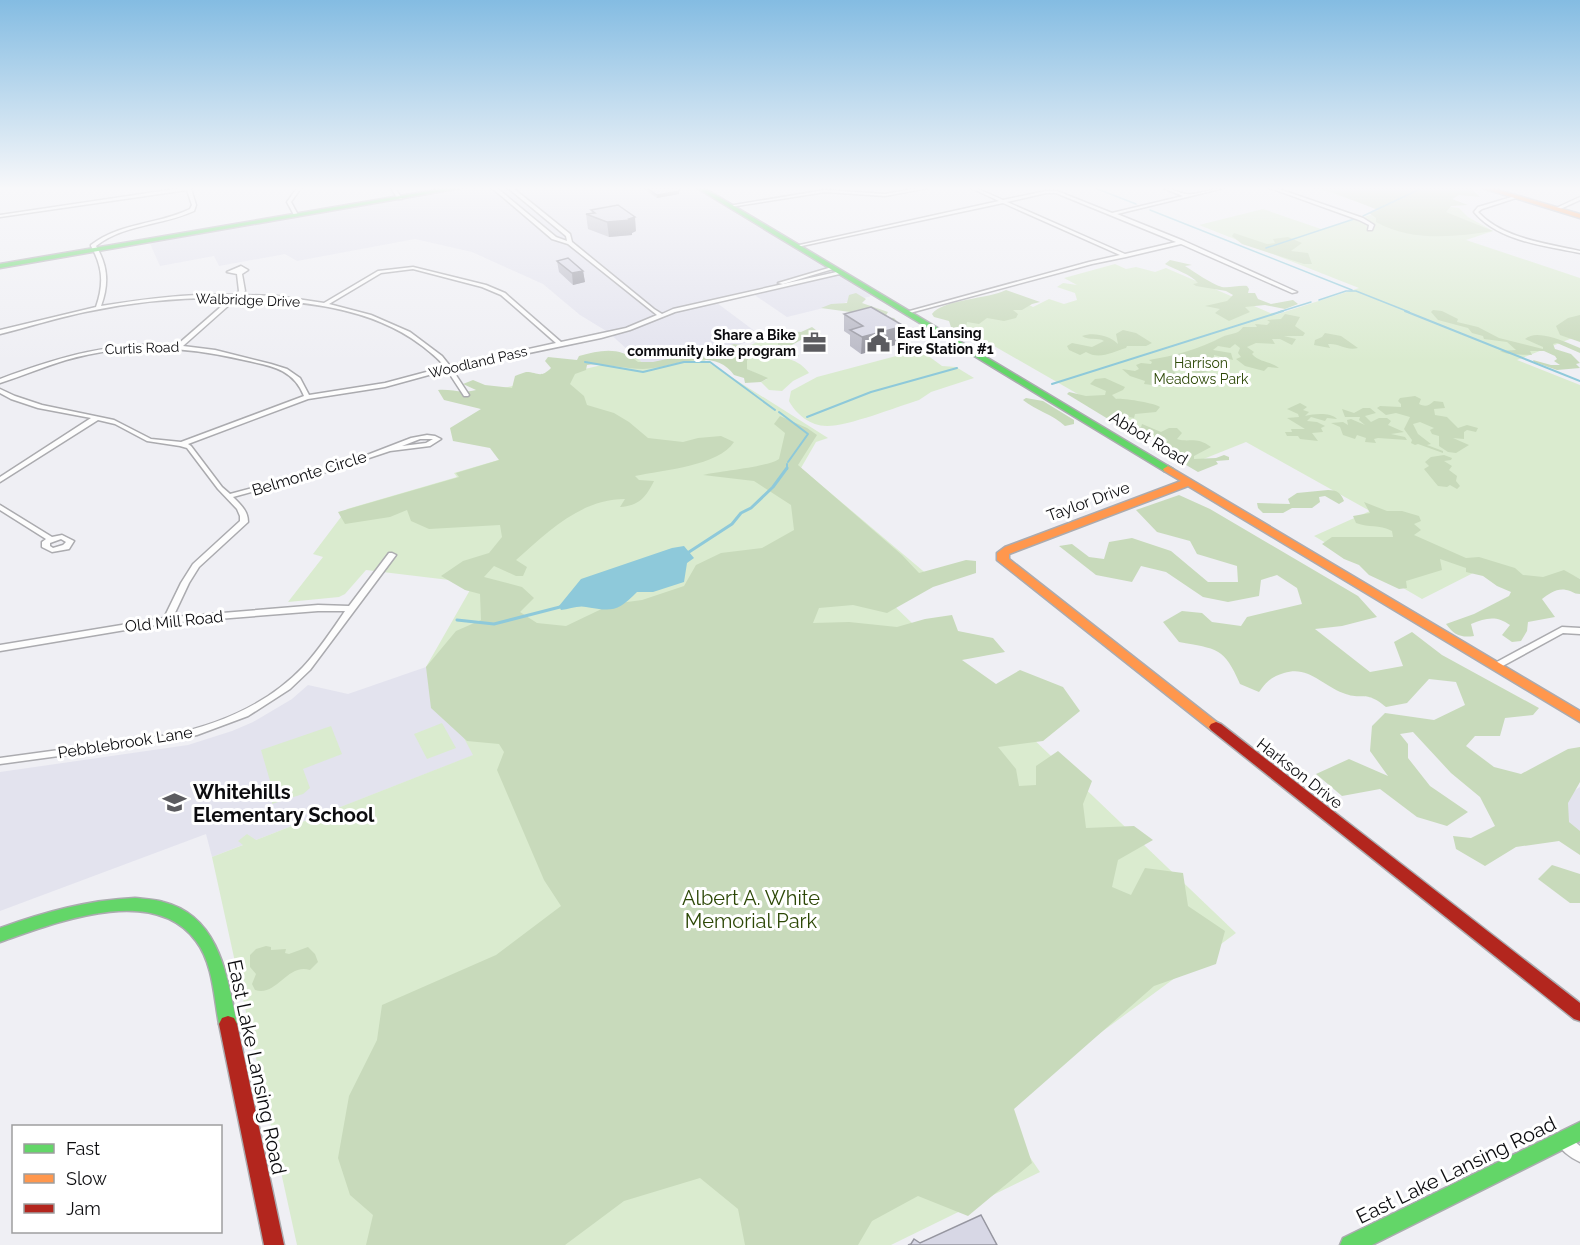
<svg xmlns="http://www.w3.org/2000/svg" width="1580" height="1245" viewBox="0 0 1580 1245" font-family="Raleway,sans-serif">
<rect width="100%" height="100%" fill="#efeff4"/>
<g fill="#e3e3ee">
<path d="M451,188H694L872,296L787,317L753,294L717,303L764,338L648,368L608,332L580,315L543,284L472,252L415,239L297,261L285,254L219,266L214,256L160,266L148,239Z"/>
<path d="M426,667L474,755L212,857L206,834L0,911V772L188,745L232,731L253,722L292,699L308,685L348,694Z"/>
<path d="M1580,787V845L1537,816Z"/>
</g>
<g fill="#daebcf">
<path d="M1316,188L1459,208L1468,217L1493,231L1466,240L1580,278V335L1517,360L1580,385V579L1574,576L1536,596L1483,568L1422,599L1314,536L1370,511L1246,442L1196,462L935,312L1007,293L1033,307L1049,299L1064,304L1077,300L1075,293L1057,287L1063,283L1077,285L1064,278L1115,264L1126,269L1136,267L1155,272L1166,268L1275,315L1359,288L1199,225L1263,209L1321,229L1385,211Z"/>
<path d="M778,334V348L784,358C795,360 802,364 809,373L793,381L782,391L769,390L761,382L767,379L747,369V361L753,351L749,346L769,336Z"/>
<path d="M915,351L923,352L942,366L956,367L974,378L931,392L919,400C896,407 849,426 827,426C810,426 796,414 789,401L791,391L817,377Z"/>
<path d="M698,356L828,438L816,442L801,468L935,581L888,600L1236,933L997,1109L1040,1172L891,1245H297L212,857L243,845L238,841L247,834L256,840L473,755L426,667L474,583L366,570L345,594L339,597L288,602L323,557L313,554L347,509L457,477L454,473L505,458L481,409L457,399L636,357L648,368Z"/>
<path d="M442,723L456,748L427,759L414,734Z"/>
<path d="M331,726L342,754L303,769L310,788L303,794L272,804V789L274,786L270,781L261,750Z"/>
</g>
<g fill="#c8dabb">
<path d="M1312,188H1471L1480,197L1459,195L1452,199L1468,205L1451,206L1446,212L1493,231C1454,237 1412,242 1376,222V218L1369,213L1378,210L1327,190Z"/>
<path d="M1234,233L1267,244L1275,243L1273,239L1288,237L1302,243L1291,251L1308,253L1312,264H1304L1242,244L1232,236Z"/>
<path d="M1170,260L1192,265L1185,266C1195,272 1211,284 1222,287C1230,288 1239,285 1247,286L1249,289L1248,293H1255L1258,299L1271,304L1293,300L1298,304L1285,309L1265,305L1245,307L1250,312L1229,321L1215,313L1220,309L1205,306L1227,301L1233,295L1226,291L1196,286L1193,284L1198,283C1190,274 1176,270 1165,264Z"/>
<path d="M1006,290L1040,302L1032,304L1022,310H1013L1018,314L1016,318L1004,321L987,318L979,324L967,322L966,327L962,328L965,332L951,327L949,321L934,317L932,314C943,299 989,299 1006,290Z"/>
<path d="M856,293L866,299L862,303L888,312L885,317L894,318L897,321L889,323L855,317L850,312L821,308L831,304L847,303L849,295Z"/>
<path d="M1433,310L1442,311L1458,319L1457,322L1478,327L1499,338L1543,349V347L1525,339C1537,328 1566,342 1580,348V353L1557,343L1553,344L1555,349L1571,354L1580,363L1576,364L1580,368L1557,370L1534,362L1533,360L1551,365H1560L1554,361L1557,359L1555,356L1544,351H1530L1532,355C1521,354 1509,356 1500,351L1516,350L1507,342L1484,339L1483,336L1472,333L1468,328L1438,320L1431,312Z"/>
<path d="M1285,314L1300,317L1295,326L1305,333L1303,336H1284L1296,339L1292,345L1280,339H1272L1275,344L1256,343L1247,347L1254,352L1252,354C1260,363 1271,361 1279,368L1268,367L1264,371L1245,366L1236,359L1241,357L1238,353L1240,348L1235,344L1230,348L1218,346L1213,350L1231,353L1233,360L1214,355V357L1219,358L1221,364C1213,368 1206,374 1197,373C1187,372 1182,366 1172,370L1179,376L1175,378H1161L1160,386L1144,384L1145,381L1130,376L1122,369L1135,371L1139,369L1136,365L1141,363L1151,364L1152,362L1149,360C1173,356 1200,349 1222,337C1230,333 1238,335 1243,327H1257L1255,324L1267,325L1270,322L1267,320L1281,319Z"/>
<path d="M1580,315V342L1560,335L1556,326L1568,318Z"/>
<path d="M812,327L821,334L810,335L790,346L799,356L793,359L785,358L778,348V334L788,331L801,332Z"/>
<path d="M1123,330L1136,333L1152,343L1146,346H1127L1126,348C1113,352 1099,360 1086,352L1080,355L1069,350L1067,346L1072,343L1092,347L1104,341C1098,337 1089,341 1082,336C1093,332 1109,335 1118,344L1116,334Z"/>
<path d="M1325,333L1341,336L1358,348C1346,351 1340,343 1328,344L1330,348L1314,345L1315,340L1322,337Z"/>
<path d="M734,344L749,346L753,351L747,361V369L768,378L761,382L745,383L744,378L734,375C713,345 672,368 643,369C624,369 606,363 587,365L586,370L575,374L570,384L584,396L587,405L614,413L629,422L648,438L683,442L698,438L721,436L734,442C719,466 663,470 635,476L639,480L654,481C646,497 639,506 620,507L625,499C580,499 547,533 516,560L527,567L523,576H516L494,566L484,577L522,587L534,598L520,612L537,623L566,626L612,604L642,600L684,586L696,565L721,553L762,548L794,530L791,505L754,481L703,475C720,471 768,467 779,459L785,433L774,424L780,416L807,428L817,435L798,465L902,555L919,573L966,560L976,561V573L933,587L887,613L853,605L819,608L813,623L849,622L897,627L925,619L952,615L958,631L993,638L1005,652L962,660L996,684L1020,670L1063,687L1080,711L1043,741L998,747L1016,769L1019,786L1036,785V766L1058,751L1092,781L1083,804L1086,828L1134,826L1153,840L1118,860L1112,887L1131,895L1145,868L1183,873L1188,906L1225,931L1216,964L1154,986L1014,1109L1032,1163L968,1216L918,1196L872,1221L858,1245H745L738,1209L700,1178L624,1201L565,1245H366L373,1215L350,1195L338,1158L349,1096L377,1040L382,1005L496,955L561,906L544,880L497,770L504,752L499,744L467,741L431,708L426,667L456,631L481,620L480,594L465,590L441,576L463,561L489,553L502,537L500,525L429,529L411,521L407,510L390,517L345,524L338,512L459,477L456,473L499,460L490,448L453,441L450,428L481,409L444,400L438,390C453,389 460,394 476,390L463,384L473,380L485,385L512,388L515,376C518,375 522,373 526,372C538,372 540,379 551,368L545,361L548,357L577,360L579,356C601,350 619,346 638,362H653L686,355L689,350H713Z"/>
<path d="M1105,378L1125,387L1123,390L1112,395L1116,399C1123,398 1154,403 1160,407L1156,412L1135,414L1134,418L1129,417L1127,421L1136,428L1141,427L1142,424L1161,432L1169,428H1177L1182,433L1177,439C1189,443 1196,436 1211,447L1194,456V459L1216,458L1224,455L1229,457V460L1216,461L1218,464L1198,472L1164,452L1162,448L1168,440L1164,437L1136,436L1067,394L1069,392L1086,396L1105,395L1106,391L1090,384L1095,379Z"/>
<path d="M1415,396L1421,399L1419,404C1425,407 1429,406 1434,401L1443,402L1445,408L1434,409L1435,415L1447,417L1458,428L1467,425L1478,428L1476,432L1467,430L1464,432V439L1453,438L1469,445L1456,453L1448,452L1439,446V436L1432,434L1430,430L1434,428L1420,422L1413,424L1418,434L1431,444L1427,445L1443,451V453L1418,444L1415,445L1411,443L1412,440L1404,429L1410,417L1396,413L1386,415L1377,408L1380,406L1401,407V404L1398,401L1400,398Z"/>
<path d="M1026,398L1043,401L1074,420V424L1065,426C1054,415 1035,410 1023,400Z"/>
<path d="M1300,403L1307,407L1303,410L1309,412L1305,416C1314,414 1330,412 1337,419L1327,418L1325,421L1311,417L1307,421L1317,422L1325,426L1321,428L1323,432L1312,433L1318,441L1300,439L1298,436H1287L1285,432H1292L1291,429H1305L1287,418L1299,417L1298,414L1287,409Z"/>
<path d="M1363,408H1370L1376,413L1365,416L1371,422L1379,418H1387L1391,421L1388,425L1404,432L1391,434L1405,437L1407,440L1378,438L1374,439L1376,443L1365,442L1366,438L1357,435L1355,439L1343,435L1340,427L1331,423L1343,422L1348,425L1347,420L1351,419L1365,425L1359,420L1360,417H1345L1342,409L1354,413Z"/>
<path d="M1444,455L1452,458L1451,460L1444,461L1452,466L1449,470L1457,476L1456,481L1460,486L1457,489L1450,485L1447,487L1438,486L1424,469L1429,466L1425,462L1431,457Z"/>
<path d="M1328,490C1337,490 1341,493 1344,501L1339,504L1325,496L1319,497L1320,502L1312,508H1292L1283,513H1263L1258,508L1257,503L1290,504L1288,499L1297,493Z"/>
<path d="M1179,495L1210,509L1358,596L1377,617L1342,626L1315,629L1370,672L1403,666L1394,642L1412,632L1442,655L1539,708L1533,715L1505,718L1500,736H1475L1466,746L1494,767L1521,774L1568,749L1580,747V782L1568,803L1569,822L1580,831V855L1559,841L1516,847L1485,866L1456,849L1453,836L1471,838L1495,826L1480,797L1451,773L1413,732L1400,734L1408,744V758L1430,786L1468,812L1447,826L1417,817L1380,789L1342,796L1316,774L1349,759L1388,776L1370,751L1372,726L1385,713L1434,720L1465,705L1456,682L1429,679L1407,703L1386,707C1365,689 1362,701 1343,693C1322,685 1308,665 1284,673C1271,677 1267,681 1259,692L1240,684C1224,647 1217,649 1179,642L1163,622L1182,611L1202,613L1212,622L1241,626L1247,617L1302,604L1297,588L1277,575L1261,580L1259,596L1228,602L1203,597L1166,572L1141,566L1132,582L1096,575L1059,546L1072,544L1089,557L1104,559L1109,542L1132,538L1171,551L1208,582H1238L1237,566L1197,554L1190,541L1157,532L1136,510Z"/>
<path d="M1364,502L1387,511H1402L1419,516L1421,521L1414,524L1421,530L1414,535L1466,558L1479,557L1515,568L1523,575L1543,577L1564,570L1580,579V594C1573,594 1571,590 1566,590C1557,588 1549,594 1542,599L1555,617L1528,622L1527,631L1521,641L1512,642L1502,635L1510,625C1496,615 1486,618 1471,624L1474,636C1461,638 1454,635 1446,624L1474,614L1509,596L1511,592L1497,586L1483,576L1466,572V568L1440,559L1442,570L1406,581L1407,588L1399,589L1369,575L1359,565L1344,559L1322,544L1332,537H1393L1392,531C1378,524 1370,528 1356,523L1353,516L1370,513Z"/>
<path d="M1552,865L1580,874V903H1570L1538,879Z"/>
<path d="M266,946L271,947V950L286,949L285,953L289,954L308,947L315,954L318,962L310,970C287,963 277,997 255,990L252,984L256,974L250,967V955L256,949Z"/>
</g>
<path fill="#8ec9da" d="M684,546L694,558L687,563L684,582L653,592H637C618,611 613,612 586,607C579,605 569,609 561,610L559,606L581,579L672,548Z"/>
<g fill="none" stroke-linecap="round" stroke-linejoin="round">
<g stroke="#8ec9da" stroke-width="1.5">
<path d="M1095,188L1136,204"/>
<path d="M1150,210L1352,290"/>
<path d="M1363,216L1422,188"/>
<path d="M1266,248L1354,219"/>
<path d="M1319,300L1346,291H1356L1409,312"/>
<path d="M1279,312L1311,302"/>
</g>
<g stroke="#8ec9da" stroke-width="2">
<path d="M1405,311L1580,381"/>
<path d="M585,362L643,372L684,362H710L775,410"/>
<path d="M1052,384L1283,311"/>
<path d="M779,412L808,434L788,462"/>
<path d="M807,417L871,392L957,368"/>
<path d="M787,469V464"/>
</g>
<g stroke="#8ec9da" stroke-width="3">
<path d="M689,552L732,524L741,513L751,508L773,487L787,468"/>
<path d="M457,620L494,624L560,607"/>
</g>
<defs>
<g id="street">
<path d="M182,188H193L191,189L196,205L194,211C161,226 124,224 96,246C108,266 109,284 101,306C145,299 190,293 235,295L239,291L237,274L227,272L241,266L248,270L242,274L245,291L241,295L277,296L324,303L378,271L413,267L486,285L505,293L561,342L626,328L657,315L568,244L552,239L492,188H497L556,237L567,241L566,236L508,188H513L570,234L572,242L654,309L662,314L673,309L841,271L844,273L675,312L630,330L601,338L452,369L469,395L468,396H464L447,370L385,387L308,399L188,444L191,446L222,487L230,494L328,468L367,455L411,438L427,435L435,436L441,439L430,446L390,451L333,470L233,497C241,505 248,511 248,522L199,567L189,583L173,617L318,605L349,606L389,553H392L396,555L310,670L290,689L248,716L197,735L169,741L0,764V758L169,735C218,725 268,704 303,667C319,650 332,630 345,611H318L167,623L0,651V645L164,618L181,583L193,564L240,521V516L237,509L218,489L187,448L180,446L147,441L115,424L98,420L0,482V477L91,418L38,408L11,399L0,393V389L15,396L42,405L114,420L151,439L181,442L304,396C293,368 270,366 244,360C182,346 127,343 66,360C43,367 22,376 0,383V379C62,356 111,342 177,345L231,298C182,297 133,302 85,312C56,318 28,327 0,334V330L96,307C104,284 103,267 91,246V245C121,222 157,225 190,209L192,205L187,190L0,217V215ZM413,269L482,287L501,295L556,343L450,366L442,356L410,332L371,315L329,304L381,273ZM237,298C300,301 369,306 421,345C430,352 438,358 445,367L385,383L309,395L300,378L287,369L271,364L215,350L183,346ZM420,439H433L426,443L402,446Z"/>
<path d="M297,188H301L291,202L298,215L296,216L294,215L287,202Z"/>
<path d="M391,188H395L402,199H398Z"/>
<path d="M919,188H928L885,196L825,192L730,207L728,206L825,190L885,194Z"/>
<path d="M971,188H976L1003,200L1046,191H1057L1112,213L1183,196L1163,188C1172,188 1178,193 1186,194C1196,196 1212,188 1224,188L1117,214L1184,241L1297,292L1292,293L1181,244L1126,257L1092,264L906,314V312L1089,262L1120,255L1003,203L797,247L795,246L999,201ZM1046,193H1056L1176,242L1125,254L1007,202Z"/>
<path d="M1270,188H1276L1363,218L1374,225L1372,230H1368L1369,225L1359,220Z"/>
<path d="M1515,196L1519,197L1482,209L1478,212C1503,239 1546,243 1580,251V253C1545,246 1498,241 1474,212L1478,207Z"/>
<path d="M1580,197V200L1558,210L1554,209Z"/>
<path d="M832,267L836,268L783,284L778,283Z"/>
<path d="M0,505L52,537L62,535L74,541L69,549L52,552L42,547V542L46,539L0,510ZM61,539L66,542L63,545L53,548L50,546V543Z"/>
<path d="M1562,627L1580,628V634L1563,633L1499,668H1493L1492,666L1493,664Z"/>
<path d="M1562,1134L1567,1135L1580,1146V1162C1571,1158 1559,1149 1555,1140L1557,1135Z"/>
</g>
<g id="fast">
<path d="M447,188H461L0,268V264Z"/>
<path d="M697,188H704L1173,469L1168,472L1164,471Z"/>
<path d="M135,898C144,899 154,899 163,902C219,916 227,975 237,1024L234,1030L228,1032L222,1030L219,1024C214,998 213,963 196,941C153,883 55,923 0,942V928C45,912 88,900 135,898Z"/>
<path d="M1580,1122V1141L1372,1245H1340L1343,1238Z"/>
</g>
<g id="slow">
<path d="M1482,188H1492L1580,214V218Z"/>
<path d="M1168,466L1580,711V722L1188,486L1009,554V559L1223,727L1221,730H1211L997,560V553L1005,547L1181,481L1164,471L1163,469Z"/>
</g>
<g id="jam">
<path d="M1216,722L1221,724L1580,1003V1021L1574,1019L1211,730L1209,727L1211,724Z"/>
<path d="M228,1016L234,1018L237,1024L284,1245H264L219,1024L222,1018Z"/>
</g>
</defs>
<use href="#street" stroke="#ababaf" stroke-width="3"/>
<use href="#fast" stroke="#ababaf" stroke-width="3"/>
<use href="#slow" stroke="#ababaf" stroke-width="3"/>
<use href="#jam" stroke="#ababaf" stroke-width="3"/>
<use href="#street" fill="#fdfdfd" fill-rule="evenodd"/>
<use href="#fast" fill="#63d668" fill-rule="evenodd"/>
<use href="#slow" fill="#ff974d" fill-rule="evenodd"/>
<use href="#jam" fill="#b3261e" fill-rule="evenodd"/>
</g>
<g fill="#b9b9c5">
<path d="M642,188H679V194L657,198Z"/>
<path d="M591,210L636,231L632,233V235L609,237L588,229L586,214L592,213Z"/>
<path d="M557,261L583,271L585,282L573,285L559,272Z"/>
<path d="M844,314L904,326L903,343L861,354L850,346V335L844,331Z"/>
</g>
<g fill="#9696a0">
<path d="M679,191V194L657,198V195Z"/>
<path d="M635,217L636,231L632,233V235L609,237L607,222L629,219Z"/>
<path d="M583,271L585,282L573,285L572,273Z"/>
<path d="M904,326L903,343L861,354L862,337Z"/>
</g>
<g fill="#d7d7e5" stroke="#9696a0" stroke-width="1.5">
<path d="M647,188H679V191L657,195Z"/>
<path d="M618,205L635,217L629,219L631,220L607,222L586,214L595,213L591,210Z"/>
<path d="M568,258L583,271L572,273L557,261Z"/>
<path d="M871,307L904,326L862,337L850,330L863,326L844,314Z"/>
<path d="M981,1215L997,1245H908L911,1244L914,1239L920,1243Z"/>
</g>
<linearGradient id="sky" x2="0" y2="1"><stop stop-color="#84bce2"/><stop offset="0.52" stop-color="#f8f8fa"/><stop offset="1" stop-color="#f8f8fa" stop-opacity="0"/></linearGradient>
<rect width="1580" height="362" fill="url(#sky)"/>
<defs>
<symbol id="civic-bare" viewBox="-9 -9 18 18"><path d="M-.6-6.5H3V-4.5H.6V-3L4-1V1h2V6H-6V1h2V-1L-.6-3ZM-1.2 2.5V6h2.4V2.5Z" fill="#5b5b5f" stroke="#fff" stroke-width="2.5" paint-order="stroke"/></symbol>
<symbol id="office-bare" viewBox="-9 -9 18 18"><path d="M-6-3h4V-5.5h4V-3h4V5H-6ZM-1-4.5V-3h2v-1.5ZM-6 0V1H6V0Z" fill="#5b5b5f" stroke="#fff" stroke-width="2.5" paint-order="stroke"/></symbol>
<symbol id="school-bare" viewBox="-9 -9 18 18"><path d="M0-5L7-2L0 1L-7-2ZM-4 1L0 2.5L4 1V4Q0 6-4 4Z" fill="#5b5b5f" stroke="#fff" stroke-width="2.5" paint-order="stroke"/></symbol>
</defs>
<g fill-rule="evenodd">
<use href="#civic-bare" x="862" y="324" width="33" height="33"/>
<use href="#office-bare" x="798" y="326" width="33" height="33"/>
<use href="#school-bare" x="158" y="786" width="33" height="33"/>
</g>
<g text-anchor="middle" stroke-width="6" stroke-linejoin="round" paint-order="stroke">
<g font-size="14" fill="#0c0c0f" stroke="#fff">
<text transform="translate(248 300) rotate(2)" y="5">Walbridge Drive</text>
<text transform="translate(142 348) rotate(-2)" y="5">Curtis Road</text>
<text transform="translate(478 362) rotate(-13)" y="5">Woodland Pass</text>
</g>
<g font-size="14" font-weight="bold" fill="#0c0c0f" stroke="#fff" text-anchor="start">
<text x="897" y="338">East Lansing<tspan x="897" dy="16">Fire Station #1</tspan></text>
<text x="796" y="340" text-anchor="end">Share a Bike<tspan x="796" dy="16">community bike program</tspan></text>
</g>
<g font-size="14" fill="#2d4807" stroke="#fff">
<text x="1201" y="368">Harrison<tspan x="1201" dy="16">Meadows Park</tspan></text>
</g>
<g font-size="16" fill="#0c0c0f" stroke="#fff">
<text transform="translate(1149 438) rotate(31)" y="6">Abbot Road</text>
<text transform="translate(309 473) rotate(-17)" y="6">Belmonte Circle</text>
<text transform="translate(1088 501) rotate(-20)" y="6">Taylor Drive</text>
<text transform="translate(174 621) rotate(-6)" y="6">Old Mill Road</text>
<text transform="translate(125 742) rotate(-9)" y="6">Pebblebrook Lane</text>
<text transform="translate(1300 773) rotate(38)" y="6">Harkson Drive</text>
</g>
<g font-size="20" font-weight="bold" fill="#0c0c0f" stroke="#fff" text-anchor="start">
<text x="193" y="799">Whitehills<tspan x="193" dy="23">Elementary School</tspan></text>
</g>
<g font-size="20" fill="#2d4807" stroke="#fff">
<text x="751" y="905">Albert A. White<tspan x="751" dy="23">Memorial Park</tspan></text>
</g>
<g font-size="20" fill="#0c0c0f" stroke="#fff">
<text transform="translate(257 1067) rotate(78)" y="7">East Lake Lansing Road</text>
<text transform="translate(1456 1170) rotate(-26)" y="7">East Lake Lansing Road</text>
</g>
</g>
<rect x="12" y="1125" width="210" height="108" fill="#ffffff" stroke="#9e9e9f" stroke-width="1.5"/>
<rect x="24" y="1144" width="30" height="9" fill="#63d668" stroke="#9e9e9f" stroke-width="1.5"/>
<text x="66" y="1155" font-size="18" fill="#0c0c0f">Fast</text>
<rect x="24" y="1174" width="30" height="9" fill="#ff974d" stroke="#9e9e9f" stroke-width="1.5"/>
<text x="66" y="1185" font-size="18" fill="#0c0c0f">Slow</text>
<rect x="24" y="1204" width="30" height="9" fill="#b3261e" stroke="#9e9e9f" stroke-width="1.5"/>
<text x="66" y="1215" font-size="18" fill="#0c0c0f">Jam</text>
</svg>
